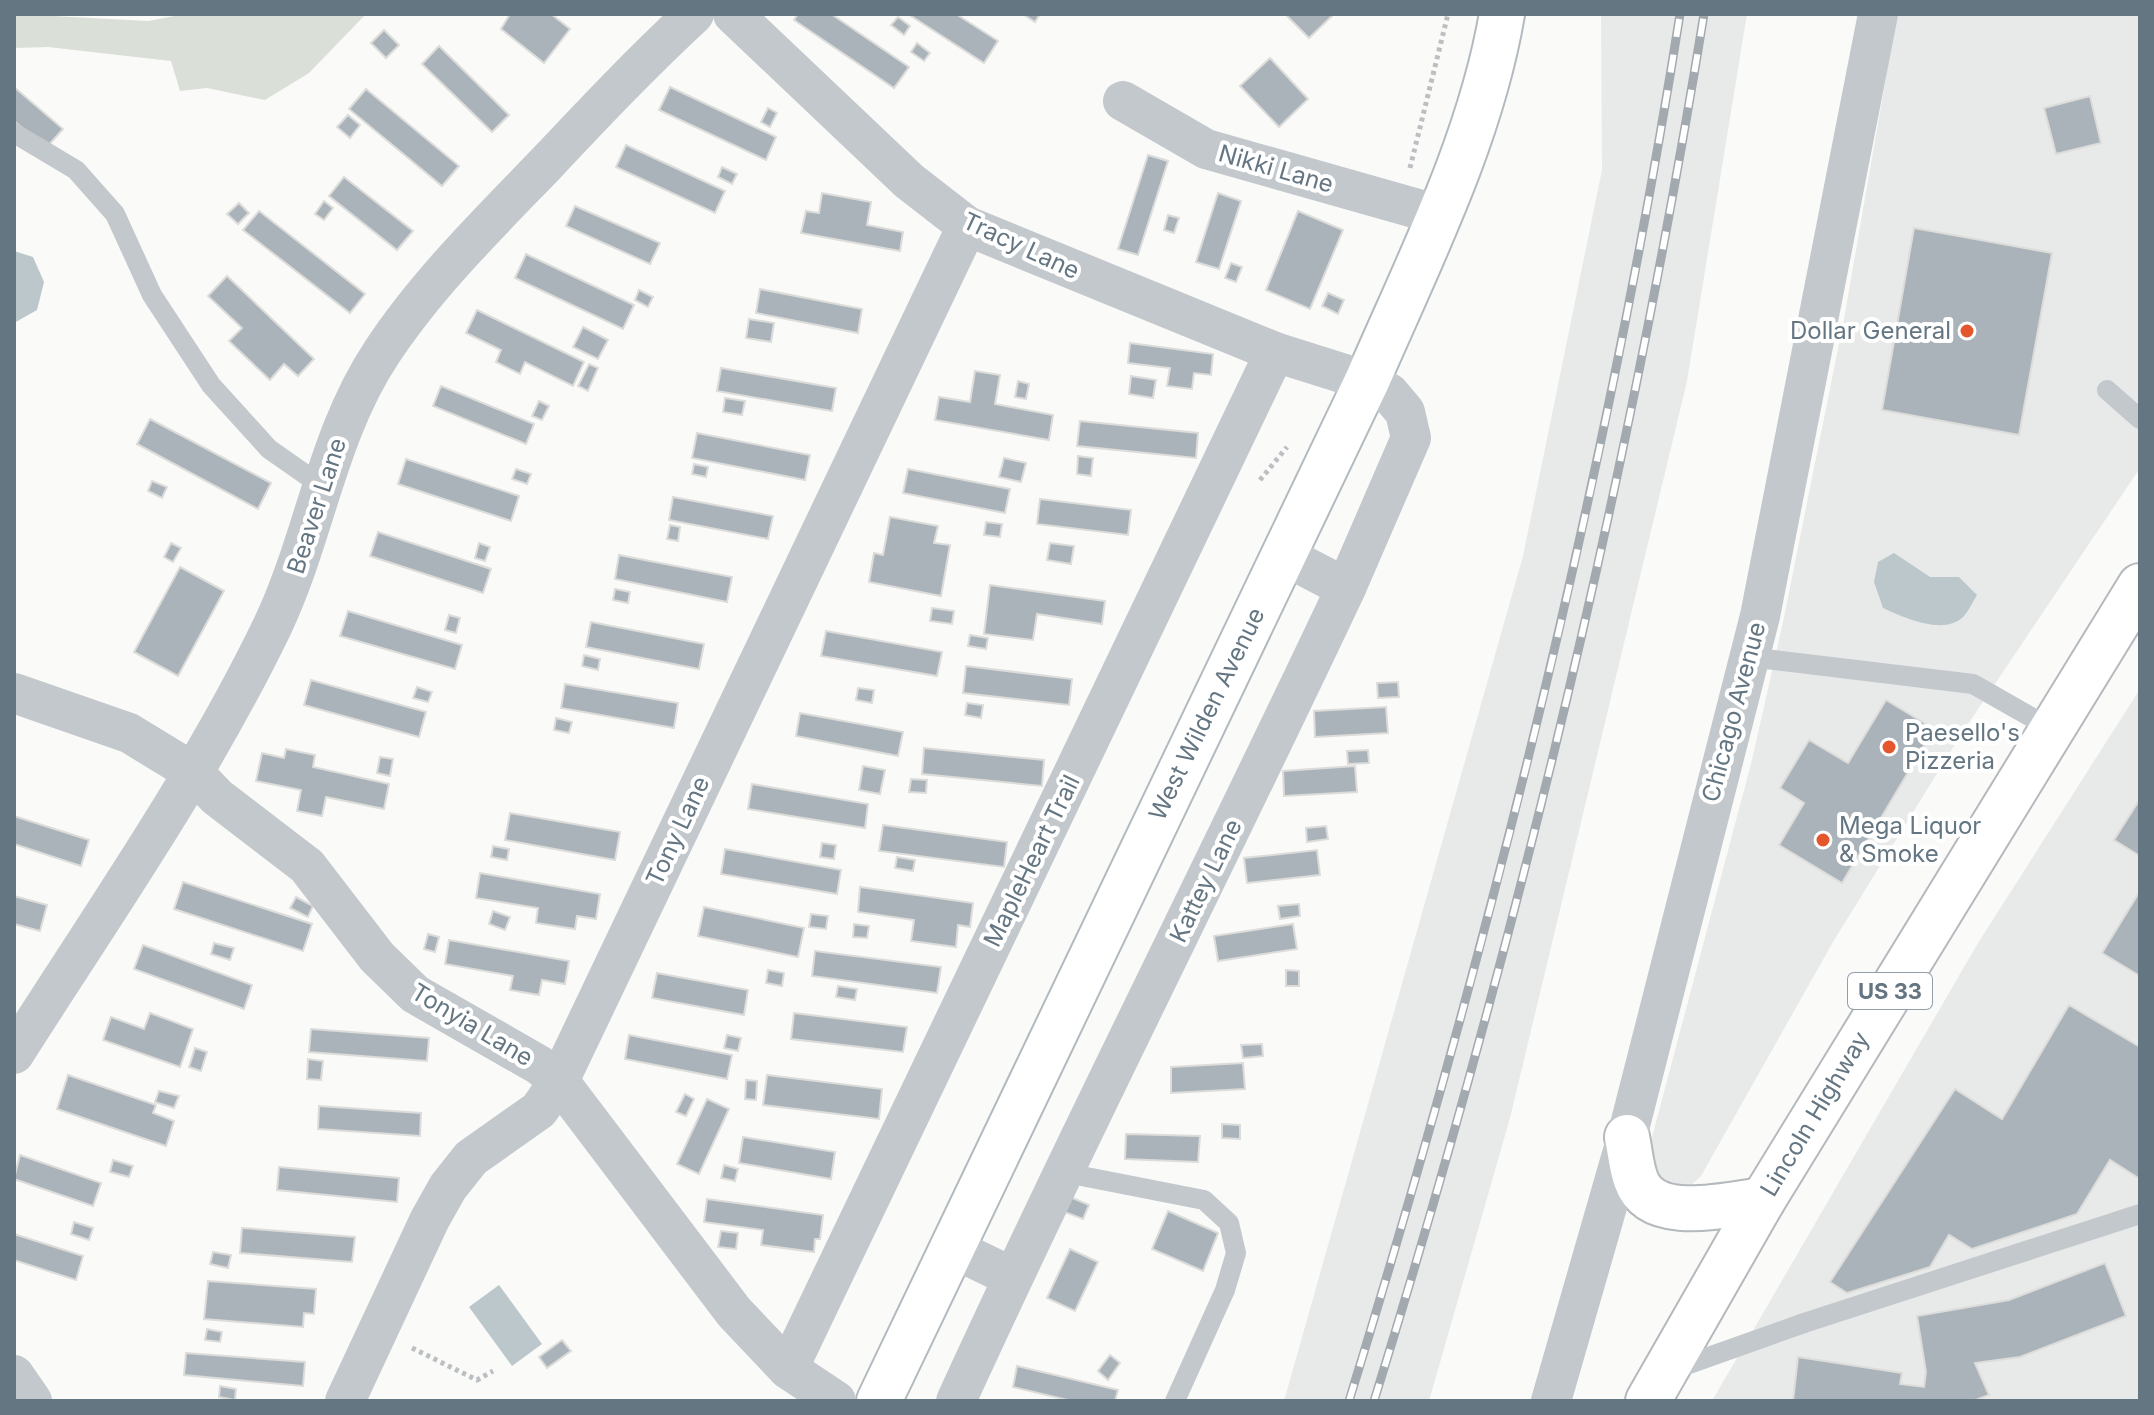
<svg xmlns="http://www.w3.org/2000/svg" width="2154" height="1415" viewBox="0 0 2154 1415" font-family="Inter,sans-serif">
<rect width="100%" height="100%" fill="#fafaf8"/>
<g fill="#e8e9e9">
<path d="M1601,14H1747L1687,381L1510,1118L1429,1401H1284L1523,556L1602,170Z"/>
<path d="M1897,14H2140V468L1962,733L1833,942L1701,1176L1688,1188L1678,1189L1651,1173L1650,1145L1752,760L1783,622L1844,319Z"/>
<path d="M2140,689V1401H1712L1978,943Z"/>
</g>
<path fill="#dadfd7" d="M14,14L148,21L185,14H366L309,73L265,100L207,88L180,91L171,61L48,47L14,48Z"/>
<g fill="#bbc7cb">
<path d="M14,251L33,257L44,282L37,310L14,323Z"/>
<path d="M1894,553L1930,577H1959L1977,595C1973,601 1969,611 1963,617C1943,636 1903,617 1883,608L1874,582L1878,562Z"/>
<path d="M499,1285L542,1344L512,1366L469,1307Z"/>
</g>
<g fill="#aab3b9" stroke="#dcdcda" stroke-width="2">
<path d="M510,14H551L570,29L544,63L501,29Z"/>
<path d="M798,14H831L909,67L894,88L794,20Z"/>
<path d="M908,14H956L998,41L984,63Z"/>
<path d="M1023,14H1040L1035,22Z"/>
<path d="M1285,14H1334L1309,38Z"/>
<path d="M898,17L910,26L904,35L891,25Z"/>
<path d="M384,30L399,45L386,58L371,43Z"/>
<path d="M917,43L930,53L924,61L911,52Z"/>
<path d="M439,46L509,115L492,132L422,64Z"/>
<path d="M1270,58L1308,99L1279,127L1240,86Z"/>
<path d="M14,87L63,129L46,148L14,121Z"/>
<path d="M670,87L776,137L766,160L659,110Z"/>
<path d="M366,89L459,166L442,186L349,109Z"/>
<path d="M2090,96L2101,143L2056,154L2044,108Z"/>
<path d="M768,108L777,113L770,127L761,122Z"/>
<path d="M348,115L360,125L350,138L337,127Z"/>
<path d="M626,145L725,191L715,213L616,167Z"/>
<path d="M1148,155L1168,161L1138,255L1118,249Z"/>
<path d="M722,167L737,174L732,184L718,177Z"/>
<path d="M344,177L413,231L397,250L329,196Z"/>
<path d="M822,193L871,202L867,225L903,232L900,251L801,233L806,211L819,213Z"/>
<path d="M1218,193L1241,201L1219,269L1196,262Z"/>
<path d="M324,201L333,208L324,220L315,214Z"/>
<path d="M239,203L249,213L238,224L227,214Z"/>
<path d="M575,206L660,243L650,264L566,226Z"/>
<path d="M259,211L365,294L350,313L243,230Z"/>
<path d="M1298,211L1343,230L1310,309L1266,290Z"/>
<path d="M1168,215L1179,218L1174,233L1164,230Z"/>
<path d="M1914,228L2052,253L2019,435L1882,410Z"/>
<path d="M526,254L634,305L623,329L515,278Z"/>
<path d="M1231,263L1242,267L1236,282L1225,278Z"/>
<path d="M227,276L314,359L298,376L284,364L270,380L229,341L242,328L208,296Z"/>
<path d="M760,289L862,309L858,333L756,313Z"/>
<path d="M639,290L653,297L648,307L635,300Z"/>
<path d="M1328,293L1344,300L1338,314L1322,306Z"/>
<path d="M477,310L584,362L573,386L525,362L520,374L496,362L501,350L466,333Z"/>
<path d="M749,319L774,323L771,342L746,338Z"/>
<path d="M583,327L608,340L598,359L573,347Z"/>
<path d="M1130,343L1213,354L1211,375L1194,373L1192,389L1167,386L1170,368L1128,363Z"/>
<path d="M589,364L598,368L588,391L578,386Z"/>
<path d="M721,368L836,388L832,411L717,391Z"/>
<path d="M975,371L1000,375L995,404L1053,415L1049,440L935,420L939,397L970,402Z"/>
<path d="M1131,376L1156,380L1153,398L1129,394Z"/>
<path d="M1018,381L1029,384L1026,399L1015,397Z"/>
<path d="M441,386L534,424L526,444L433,406Z"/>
<path d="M725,398L745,401L742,415L723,412Z"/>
<path d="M539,401L549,406L542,420L532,416Z"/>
<path d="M150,419L271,483L258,509L137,444Z"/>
<path d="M1080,421L1198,433L1196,458L1077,446Z"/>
<path d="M697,433L810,455L805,480L692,458Z"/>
<path d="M1078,456L1093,458L1091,476L1077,474Z"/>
<path d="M1004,458L1026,463L1021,482L999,477Z"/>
<path d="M406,459L519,496L511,521L398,484Z"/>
<path d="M694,464L708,467L706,477L692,474Z"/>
<path d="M516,469L531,474L527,484L512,479Z"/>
<path d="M908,469L1010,489L1005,513L903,493Z"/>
<path d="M152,481L167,487L162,498L148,491Z"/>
<path d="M673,497L773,516L768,539L669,520Z"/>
<path d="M1040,499L1131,510L1128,535L1037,524Z"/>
<path d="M890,517L938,526L934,543L950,545L941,596L869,582L874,553L883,555Z"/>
<path d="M986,522L1002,524L1000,537L984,535Z"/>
<path d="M670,525L680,527L678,541L667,539Z"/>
<path d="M378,532L491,569L483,593L370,556Z"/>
<path d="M171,543L181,548L173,562L164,557Z"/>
<path d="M479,543L490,547L485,561L475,558Z"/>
<path d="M1050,543L1074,546L1071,564L1047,560Z"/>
<path d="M619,555L732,577L727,602L615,579Z"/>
<path d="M180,567L224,591L178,676L134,652Z"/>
<path d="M990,585L1105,601L1102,624L1037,614L1033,640L984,634Z"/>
<path d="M615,589L630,592L628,603L613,600Z"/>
<path d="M932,608L954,611L952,624L930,621Z"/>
<path d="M348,611L462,645L455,669L340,636Z"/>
<path d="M449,615L460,618L456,633L445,630Z"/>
<path d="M591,622L704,644L699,669L586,647Z"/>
<path d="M826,631L942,652L937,676L821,656Z"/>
<path d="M970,635L988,638L986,649L968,646Z"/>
<path d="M584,655L600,659L598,670L582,666Z"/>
<path d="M966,666L1072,679L1069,705L963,693Z"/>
<path d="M311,680L426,712L419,737L304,705Z"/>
<path d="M1398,682L1399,697L1378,698L1377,683Z"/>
<path d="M565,684L678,703L674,728L561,708Z"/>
<path d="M417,687L432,692L428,702L413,698Z"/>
<path d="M858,688L874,690L872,703L856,700Z"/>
<path d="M1886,700L1934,729L1842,883L1779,845L1804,803L1780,788L1809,740L1848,763Z"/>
<path d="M967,703L983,705L981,718L965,715Z"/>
<path d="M1386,707L1388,733L1315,737L1314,711Z"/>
<path d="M800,713L903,732L898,756L796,736Z"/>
<path d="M556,718L572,722L569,733L554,730Z"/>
<path d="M924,748L1044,760L1042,786L922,774Z"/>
<path d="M286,749L315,755L313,767L389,784L384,809L326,797L322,816L297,811L301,790L256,781L262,753L284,758Z"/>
<path d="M1368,750L1369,763L1348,764L1347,751Z"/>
<path d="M380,757L393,759L390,776L377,773Z"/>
<path d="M863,766L885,770L880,794L859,790Z"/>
<path d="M1355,766L1357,792L1284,796L1283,771Z"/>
<path d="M911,779L927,780L926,793L909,792Z"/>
<path d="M752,784L868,804L865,828L748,809Z"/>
<path d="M2140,799V856L2114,840Z"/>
<path d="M510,813L620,832L615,860L505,840Z"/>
<path d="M14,816L89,840L81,866L14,844Z"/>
<path d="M883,825L1007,842L1004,867L879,851Z"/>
<path d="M1326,826L1328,839L1307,842L1306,828Z"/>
<path d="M822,843L836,845L834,859L820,857Z"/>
<path d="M493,846L509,849L507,860L491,857Z"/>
<path d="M725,849L841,870L837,894L721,874Z"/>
<path d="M1317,850L1320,875L1247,883L1244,858Z"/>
<path d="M897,857L915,860L913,871L895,868Z"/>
<path d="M480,873L600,894L596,919L577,916L575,929L536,923L538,908L476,898Z"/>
<path d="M183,882L312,924L303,951L174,909Z"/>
<path d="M860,887L973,903L970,927L958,925L956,947L911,941L914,920L858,912Z"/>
<path d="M2140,891V976L2102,953Z"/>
<path d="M14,896L47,905L40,931L14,924Z"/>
<path d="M296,897L313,906L308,917L290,908Z"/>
<path d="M1299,904L1300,916L1280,919L1278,906Z"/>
<path d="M704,907L804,928L798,957L698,936Z"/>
<path d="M493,911L510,917L505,930L489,924Z"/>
<path d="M811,914L828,916L826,929L809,927Z"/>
<path d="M854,924L869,926L867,938L853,937Z"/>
<path d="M1293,924L1297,949L1218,961L1214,936Z"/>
<path d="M428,934L439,937L435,952L424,949Z"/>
<path d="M449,940L569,961L565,984L542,980L539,995L510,990L513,976L445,964Z"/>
<path d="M214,943L234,948L230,960L211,954Z"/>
<path d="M143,945L252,985L244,1009L134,969Z"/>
<path d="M815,951L941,967L937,993L812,976Z"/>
<path d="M768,970L784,973L782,986L766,983Z"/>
<path d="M1286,970L1299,971V986H1286Z"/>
<path d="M657,973L748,990L744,1015L652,998Z"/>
<path d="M838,986L857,989L855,1000L836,997Z"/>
<path d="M2069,1005L2140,1047V1179L2110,1160L2077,1214L1972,1249L1949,1235L1930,1267L1847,1293L1830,1282L1955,1089L2002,1119Z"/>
<path d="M150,1013L193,1029L180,1067L103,1040L111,1017L144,1029Z"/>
<path d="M794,1013L907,1027L903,1052L791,1039Z"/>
<path d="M311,1029L429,1038L427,1061L309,1052Z"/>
<path d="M629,1035L732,1055L727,1079L625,1059Z"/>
<path d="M727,1035L741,1038L738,1051L724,1048Z"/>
<path d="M1262,1044L1263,1056L1243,1058L1241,1045Z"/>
<path d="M195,1048L207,1052L201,1071L189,1067Z"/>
<path d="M308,1059L323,1061L321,1080L307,1079Z"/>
<path d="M1243,1063L1245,1089L1171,1093V1067Z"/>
<path d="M68,1075L156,1105L153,1113L174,1121L166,1146L57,1109Z"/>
<path d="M767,1075L882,1089L879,1119L763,1105Z"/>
<path d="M746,1080L757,1081L756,1100L745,1099Z"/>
<path d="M159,1091L179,1096L174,1108L155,1102Z"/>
<path d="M685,1094L694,1099L686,1116L676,1112Z"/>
<path d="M707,1099L729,1109L699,1174L677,1164Z"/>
<path d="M319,1106L421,1113L420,1136L318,1129Z"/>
<path d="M1222,1124L1240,1125V1139L1222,1138Z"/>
<path d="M1126,1134L1200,1136L1198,1162L1125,1159Z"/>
<path d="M743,1137L835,1152L831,1179L739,1163Z"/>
<path d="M20,1155L101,1183L93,1206L14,1179Z"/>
<path d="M113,1160L133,1166L129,1177L110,1172Z"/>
<path d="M724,1165L738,1169L735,1181L721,1178Z"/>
<path d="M279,1167L399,1178L397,1202L277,1190Z"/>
<path d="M1068,1196L1089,1205L1083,1219L1062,1211Z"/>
<path d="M707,1199L823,1215L820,1239H815L814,1252L761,1245L763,1230L704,1222Z"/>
<path d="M1168,1211L1218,1233L1203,1271L1152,1249Z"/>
<path d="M74,1222L93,1228L89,1240L71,1234Z"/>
<path d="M242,1228L355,1237L352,1262L240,1253Z"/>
<path d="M721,1231L738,1233L736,1249L718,1247Z"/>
<path d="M14,1234L83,1256L76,1280L14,1260Z"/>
<path d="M1070,1249L1098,1262L1075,1311L1047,1298Z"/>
<path d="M213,1252L231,1255L228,1268L210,1264Z"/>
<path d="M2105,1263L2126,1316L2020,1357L1975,1363L1989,1395L1973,1401H1793L1798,1357L1902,1373L1900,1384L1924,1387L1926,1372L1917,1316L2009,1300Z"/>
<path d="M208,1281L316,1289L314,1314L304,1313L303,1327L204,1319Z"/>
<path d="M207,1329L222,1332L220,1342L205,1340Z"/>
<path d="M562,1340L571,1351L547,1368L539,1357Z"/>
<path d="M186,1353L305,1362L303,1386L184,1375Z"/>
<path d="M1110,1355L1120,1363L1108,1380L1098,1371Z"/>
<path d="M1017,1366L1118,1390L1115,1401H1072L1013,1387Z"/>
<path d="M220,1386L236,1389L235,1400L219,1397Z"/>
</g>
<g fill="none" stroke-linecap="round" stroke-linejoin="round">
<defs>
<path id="secondary" d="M879,1401L1367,381C1418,263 1480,142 1502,14"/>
<g id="highway">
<path d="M1627,1137C1630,1151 1631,1167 1636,1180C1652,1225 1727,1204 1763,1200"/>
<path d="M1648,1401L1763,1200L2140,586"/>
</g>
</defs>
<use href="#secondary" stroke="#b3babf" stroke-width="48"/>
<use href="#highway" stroke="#b4b9bd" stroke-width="48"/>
<g stroke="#bbbfc2" stroke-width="5" stroke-dasharray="4 4" stroke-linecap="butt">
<path d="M1410,168L1448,14"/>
<path d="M1260,480L1287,447"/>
<path d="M412,1348L477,1380L493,1371"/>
</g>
<g stroke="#c3c8cc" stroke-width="20">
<path d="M14,133L76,170L115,214L152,295L211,385L269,449L322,486"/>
<path d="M2107,390L2140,419"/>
<path d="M1749,657L1973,684L2050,728"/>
<path d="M1061,1172L1204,1200L1229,1223L1236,1253L1225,1290L1175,1401"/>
<path d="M1672,1370L1804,1323L2140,1214"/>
</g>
<g stroke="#c3c8cc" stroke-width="40">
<path d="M733,14L909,181L967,226L1275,352L1367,381L1389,393L1405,412L1411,438L1346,588"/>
<path d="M1123,101L1206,149L1439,215"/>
<path d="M14,693L129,733L193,772L217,797L307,866L377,957L415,994L539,1065L559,1081L734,1312L788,1369L836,1401"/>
<path d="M14,1054C103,914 200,776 272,627C315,537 326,436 382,352C427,284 486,226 543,167C592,115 641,63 694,14"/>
<path d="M952,1248L1012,1277"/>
<path d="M788,1369L1275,352"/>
<path d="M14,1375L32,1401"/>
<path d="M345,1401L430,1219L448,1187L471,1158L539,1110L559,1081L967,226"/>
<path d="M956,1401C1081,1128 1218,860 1346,588L1283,555"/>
<path d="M1551,1401L1627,1137L1760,616L1878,14"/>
</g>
<use href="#secondary" stroke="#fff" stroke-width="44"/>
<use href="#highway" stroke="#fff" stroke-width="44"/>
<defs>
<g id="rail">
<path d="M1349,1401C1489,947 1606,484 1680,14"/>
<path d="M1374,1401C1515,947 1628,483 1704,14"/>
</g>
</defs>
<use href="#rail" stroke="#a2aab0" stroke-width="9"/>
<use href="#rail" stroke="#fff" stroke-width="6" stroke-dasharray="18" stroke-linecap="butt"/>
</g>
<g fill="#e4572e" stroke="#fff" stroke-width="3">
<circle cx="1967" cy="331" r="8"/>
<circle cx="1889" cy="747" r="8"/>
<circle cx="1823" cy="840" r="8"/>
</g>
<g text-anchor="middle" stroke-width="8" stroke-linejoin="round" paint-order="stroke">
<rect fill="#fff" stroke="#939fa8" stroke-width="2" x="1848" y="973" width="84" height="36" rx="6"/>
<g font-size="22" font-weight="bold" fill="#657683">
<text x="1890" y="999">US 33</text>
</g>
<g font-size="24" fill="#657683" stroke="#fff">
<text transform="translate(1276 169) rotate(16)" y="8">Nikki Lane</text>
<text transform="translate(1021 246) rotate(25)" y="8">Tracy Lane</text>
<text transform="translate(317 506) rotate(-72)" y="8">Beaver Lane</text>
<text transform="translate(1734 712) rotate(-75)" y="8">Chicago Avenue</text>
<text transform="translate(1207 714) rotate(-64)" y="8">West Wilden Avenue</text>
<text transform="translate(678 831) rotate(-65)" y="8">Tony Lane</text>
<text transform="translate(1032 861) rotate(-64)" y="8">MapleHeart Trail</text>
<text transform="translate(1206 881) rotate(-64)" y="8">Kattey Lane</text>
<text transform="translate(472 1025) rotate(31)" y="8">Tonyia Lane</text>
<text transform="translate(1815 1114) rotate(-59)" y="8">Lincoln Highway</text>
</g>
<g font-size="24" fill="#657683" stroke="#fff" text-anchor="start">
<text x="1951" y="339" text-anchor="end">Dollar General</text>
<text x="1905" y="741">Paesello's<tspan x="1905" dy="28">Pizzeria</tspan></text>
<text x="1839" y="834">Mega Liquor<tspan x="1839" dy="28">&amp; Smoke</tspan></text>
</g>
</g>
<rect width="2154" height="1415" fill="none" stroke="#657683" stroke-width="32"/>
</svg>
